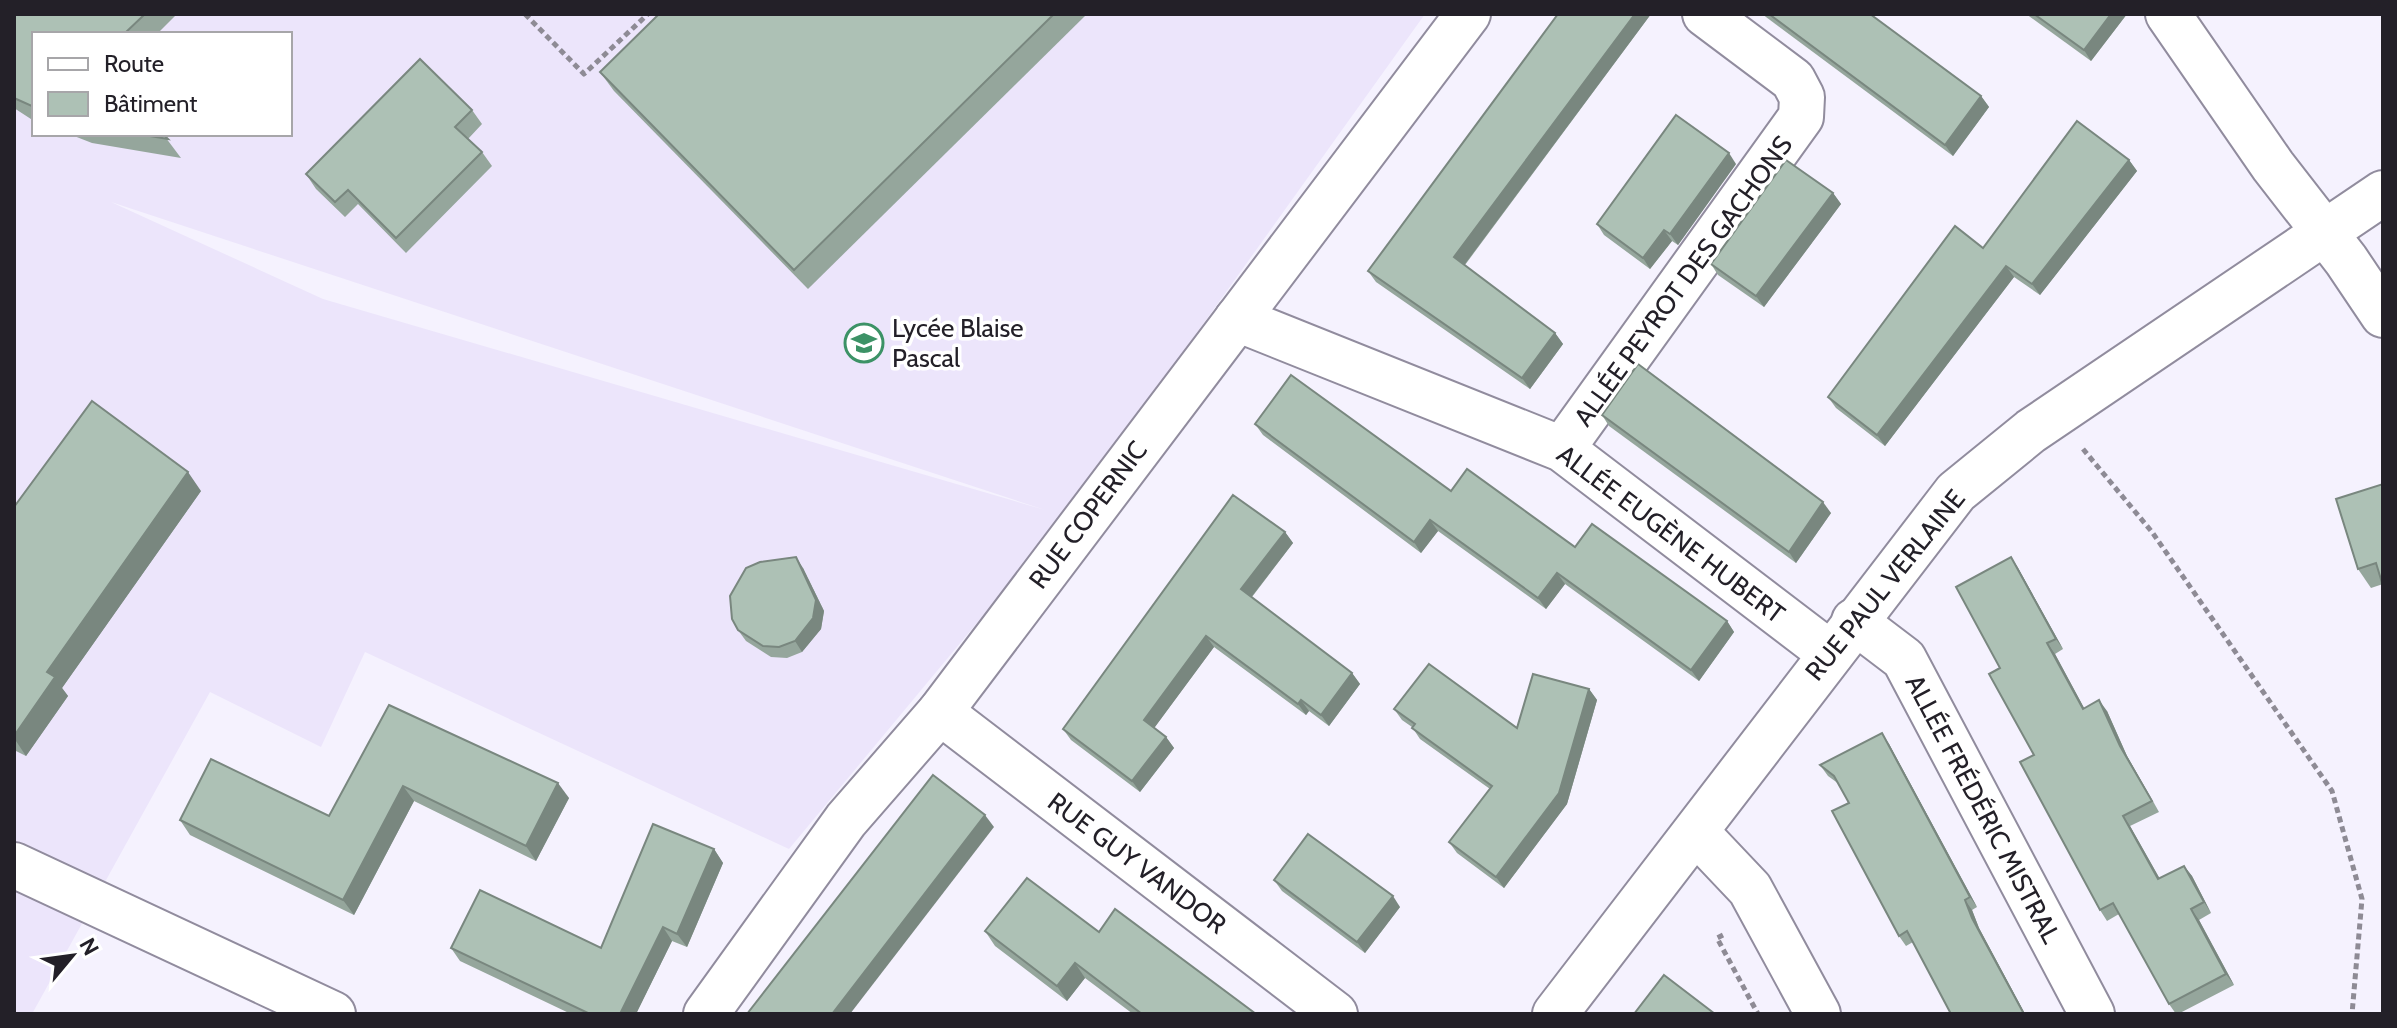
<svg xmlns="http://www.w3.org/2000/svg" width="2397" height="1028" viewBox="0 0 2397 1028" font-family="Cabin,sans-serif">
<rect width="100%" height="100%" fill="#f5f2fe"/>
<path fill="#ece5fb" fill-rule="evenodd" d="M14,14H1425L1065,517L789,849L365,652L321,747L210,692L32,1014H14ZM34,34H290V134H34ZM111,202L1045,510L323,299Z"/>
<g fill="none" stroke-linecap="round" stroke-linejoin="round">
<defs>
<g id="minor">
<path d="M2168,14L2273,166L2346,260L2383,315"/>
<path d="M1237,319L1562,449L1831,654"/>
<path d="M1562,449L1801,117L1802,97L1793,80L1705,14"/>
<path d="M1854,621L1904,659L2092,1014"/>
<path d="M940,712L1335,1014"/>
<path d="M1696,832L1750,889L1818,1014"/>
<path d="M14,865L333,1014"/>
<path d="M706,1014L846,820L940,712L1468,14"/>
<path d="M1555,1014L1956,492L2031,431L2383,193"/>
</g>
</defs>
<use href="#minor" stroke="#918c9e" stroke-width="48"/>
<g stroke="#8e8b95" stroke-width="5" stroke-dasharray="6 4" stroke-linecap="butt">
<path d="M525,14L584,74L648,14"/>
<path d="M2083,449L2152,532L2332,791L2362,899L2352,1014"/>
<path d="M1723,935L1717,938L1758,1014"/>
</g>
<use href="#minor" stroke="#fff" stroke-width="44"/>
</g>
<g fill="#95a69c">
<path d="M14,14H177L157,34H34V121L14,108Z"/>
<path d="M659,14H1087L808,289L614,91L600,72Z"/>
<path d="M1651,14L1465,265L1555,333L1563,344L1530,389L1376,282L1368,271Z"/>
<path d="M1762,14H1870L1981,96L1989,107L1953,156Z"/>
<path d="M2026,14H2127L2091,61Z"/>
<path d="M472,110L482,124L468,139L482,152L492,166L406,253L358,204L345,217L316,189L306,174Z"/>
<path d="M69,134H163L181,158L92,143Z"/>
<path d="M2129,160L2137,171L2040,295L2014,277L1885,446L1836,408L1828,397Z"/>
<path d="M1736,164L1678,245L1672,241L1650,269L1604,235L1597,224Z"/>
<path d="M1833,193L1841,204L1764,307L1718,275L1711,264Z"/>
<path d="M1602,415L1831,513L1796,563L1609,426Z"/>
<path d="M1255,424L1451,491L1575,547L1727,621L1734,632L1699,681L1565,584L1546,609L1438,531L1421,553L1263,435Z"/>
<path d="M2383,484V584L2371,588L2358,569Z"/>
<path d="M201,491L62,688L68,696L26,756L14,750V507Z"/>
<path d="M1285,532L1293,543L1252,597L1352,673L1360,684L1329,726L1309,711L1306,715L1214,647L1154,728L1166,737L1174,748L1140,792L1071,740L1063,729Z"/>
<path d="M2011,557L2018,568L2063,649L2055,654L2084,708L2107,711L2127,756L2159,812L2130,826L2160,879L2184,866L2192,876L2211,913L2199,920L2234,985L2178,1014H2176L2169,1004L2119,914L2107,921L2100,910L2034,755L2000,668Z"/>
<path d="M803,568L824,611L821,629L802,652L787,658L771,657L746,641L738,630Z"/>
<path d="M1589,689L1597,700L1567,804L1504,888L1457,853L1449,842L1490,789L1420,739L1412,727L1402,720L1394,709L1517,728Z"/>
<path d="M389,705L569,798L536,861L414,801L354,915L190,835L180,820L329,816Z"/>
<path d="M1889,744L1977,907L1972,910L1979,928L2025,1014H1951L1913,942L1906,946L1899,936L1849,803L1839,784L1828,776L1820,765Z"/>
<path d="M714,849L723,863L687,947L672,941L636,1014H571L460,961L451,948H601Z"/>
<path d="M1274,880L1400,907L1365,953L1282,891Z"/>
<path d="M985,931L1099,932L1256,1014H1133L1085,978L1067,1001L995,946Z"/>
</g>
<g fill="#79877f">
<path d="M1635,14H1651L1462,268L1454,257Z"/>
<path d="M2111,14H2127L2091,61L2084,50Z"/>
<path d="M1981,96L1989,107L1953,156L1945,145Z"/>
<path d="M1729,153L1736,164L1678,245L1670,234Z"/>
<path d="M2129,160L2137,171L2040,295L2032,284Z"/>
<path d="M1833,193L1841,204L1764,307L1756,296Z"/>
<path d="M1664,230L1672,241L1650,269L1643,258Z"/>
<path d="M2006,266L2014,277L1885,446L1877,435Z"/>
<path d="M1555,333L1563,344L1530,389L1522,378Z"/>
<path d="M188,472L201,491L62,688L68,696L26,756L14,738V736L47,672Z"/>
<path d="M1823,502L1831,513L1796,563L1789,552Z"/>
<path d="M1430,520L1438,531L1421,553L1414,542Z"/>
<path d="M1285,532L1293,543L1249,600L1241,589Z"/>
<path d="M796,557L803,568L824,611L821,629L802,652L795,641Z"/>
<path d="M2011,557L2018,568L2063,649L2056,639Z"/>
<path d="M1557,573L1565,584L1546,609L1538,598Z"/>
<path d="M1727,621L1734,632L1699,681L1691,670Z"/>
<path d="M1206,636L1214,647L1152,731L1144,720Z"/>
<path d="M2047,643L2055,654L2090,719L2083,709Z"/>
<path d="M1352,673L1360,684L1329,726L1321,715Z"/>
<path d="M1589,689L1597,700L1567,804L1504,888L1496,877Z"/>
<path d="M1301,700L1309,711L1306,715L1298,704Z"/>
<path d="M2099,700L2107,711L2127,756L2159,812L2120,746Z"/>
<path d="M1882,733L1889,744L1977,907L1970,897Z"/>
<path d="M1166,737L1174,748L1140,792L1132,781Z"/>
<path d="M558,783L569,798L536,861L526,846Z"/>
<path d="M403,786L414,801L354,915L343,900Z"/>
<path d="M985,815L994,827L850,1014H832Z"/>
<path d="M2123,816L2130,826L2166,890L2158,879Z"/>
<path d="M714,849L723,863L687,947L677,934Z"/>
<path d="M2184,866L2192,876L2211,913L2204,902Z"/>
<path d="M1393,896L1400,907L1365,953L1357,942Z"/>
<path d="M1965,900L1972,910L1979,928L2025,1014H2024L1972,918Z"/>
<path d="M2191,909L2199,920L2234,985L2226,974Z"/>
<path d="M663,927L672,941L636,1014H620Z"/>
<path d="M1075,963L1085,978L1067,1001L1057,986Z"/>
</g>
<g fill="#adc1b5" stroke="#79877f" stroke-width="2">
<path d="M14,14H145L124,34H34V107L14,98Z"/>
<path d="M659,14H1054L794,270L600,72Z"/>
<path d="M1558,14H1635L1454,257L1555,333L1522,378L1368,271Z"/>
<path d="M1769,14H1870L1981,96L1945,145Z"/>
<path d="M2034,14H2111L2084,50Z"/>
<path d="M420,59L472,110L455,127L482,152L396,238L348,190L335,202L306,174Z"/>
<path d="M1676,115L1729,153L1670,234L1664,230L1643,258L1597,224Z"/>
<path d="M2077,121L2129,160L2032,284L2006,266L1877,435L1828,397L1955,226L1983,248Z"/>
<path d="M138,134H163L168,139Z"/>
<path d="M1786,160L1833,193L1756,296L1711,264Z"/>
<path d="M1638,364L1823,502L1789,552L1602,415Z"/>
<path d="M1291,375L1451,491L1467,469L1575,547L1592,524L1727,621L1691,670L1557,573L1538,598L1430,520L1414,542L1255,424Z"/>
<path d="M92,401L188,472L47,672L55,677L14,736V507Z"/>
<path d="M2383,484V586L2376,563L2358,569L2336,499Z"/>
<path d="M1233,495L1285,532L1241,589L1352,673L1321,715L1301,700L1298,704L1206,636L1144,720L1166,737L1132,781L1063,729Z"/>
<path d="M796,557L816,600L813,618L795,641L779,647L763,646L738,630L732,619L730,596L746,568L760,562Z"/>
<path d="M2011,557L2056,639L2047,643L2083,709L2099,700L2120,746L2152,801L2123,816L2158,879L2184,866L2204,902L2191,909L2226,974L2169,1004L2113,903L2100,910L2020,762L2034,755L1989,674L2000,668L1956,587Z"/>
<path d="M1429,664L1517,728L1533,674L1589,689L1559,793L1496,877L1449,842L1492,786L1412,728L1415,724L1394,709Z"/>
<path d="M389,705L558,783L526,846L403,786L343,900L180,820L211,759L329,816Z"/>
<path d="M1882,733L1970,897L1965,900L1972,918L2024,1014H1951L1907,931L1899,936L1832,811L1849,803L1834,776L1820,765Z"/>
<path d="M933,775L985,815L832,1014H747Z"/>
<path d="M653,824L714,849L677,934L663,927L620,1014H590L451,948L480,890L601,948Z"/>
<path d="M1308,834L1393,896L1357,942L1274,880Z"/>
<path d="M1027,878L1099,932L1115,909L1256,1014H1142L1075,963L1057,986L985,931Z"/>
<path d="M1664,975L1715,1014H1634Z"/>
</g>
<defs>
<symbol id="school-ring" viewBox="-11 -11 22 22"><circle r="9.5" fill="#fff" stroke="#3c9266" stroke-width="1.5"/><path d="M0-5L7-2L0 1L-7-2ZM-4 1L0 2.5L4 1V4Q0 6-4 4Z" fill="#3c9266"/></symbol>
</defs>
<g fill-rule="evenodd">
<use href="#school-ring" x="842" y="321" width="44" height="44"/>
</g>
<g text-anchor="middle" stroke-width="7" stroke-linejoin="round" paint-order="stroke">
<g font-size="26" fill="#232028" stroke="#fff">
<text transform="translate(1683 281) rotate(-54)" y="9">ALLÉE PEYROT DES GACHONS</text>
<text transform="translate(1088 515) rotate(-53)" y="9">RUE COPERNIC</text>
<text transform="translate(1671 534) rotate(37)" y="9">ALLÉE EUGÈNE HUBERT</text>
<text transform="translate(1885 585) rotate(-51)" y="9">RUE PAUL VERLAINE</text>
<text transform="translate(1983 809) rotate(62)" y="9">ALLÉE FRÉDÉRIC MISTRAL</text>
<text transform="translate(1137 863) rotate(37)" y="9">RUE GUY VANDOR</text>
</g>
<g font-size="26" fill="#232028" stroke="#fff" text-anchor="start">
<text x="892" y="337">Lycée Blaise<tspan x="892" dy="30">Pascal</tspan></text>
</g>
</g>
<rect width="2397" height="1028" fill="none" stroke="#232028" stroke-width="32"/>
<rect x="32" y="32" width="260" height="104" fill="#ffffff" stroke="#a7a6a9" stroke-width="2"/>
<rect x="48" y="58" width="40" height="12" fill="#ffffff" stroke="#a7a6a9" stroke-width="2"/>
<text x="104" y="72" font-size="24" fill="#232028">Route</text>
<rect x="48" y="92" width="40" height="24" fill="#adc1b5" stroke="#a7a6a9" stroke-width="2"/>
<text x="104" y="112" font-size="24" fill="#232028">Bâtiment</text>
<g transform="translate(72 956) rotate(61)" stroke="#ffffff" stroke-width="6" paint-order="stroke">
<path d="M0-6L14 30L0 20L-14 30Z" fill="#232028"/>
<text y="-12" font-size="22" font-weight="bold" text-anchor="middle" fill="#232028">N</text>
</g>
</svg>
